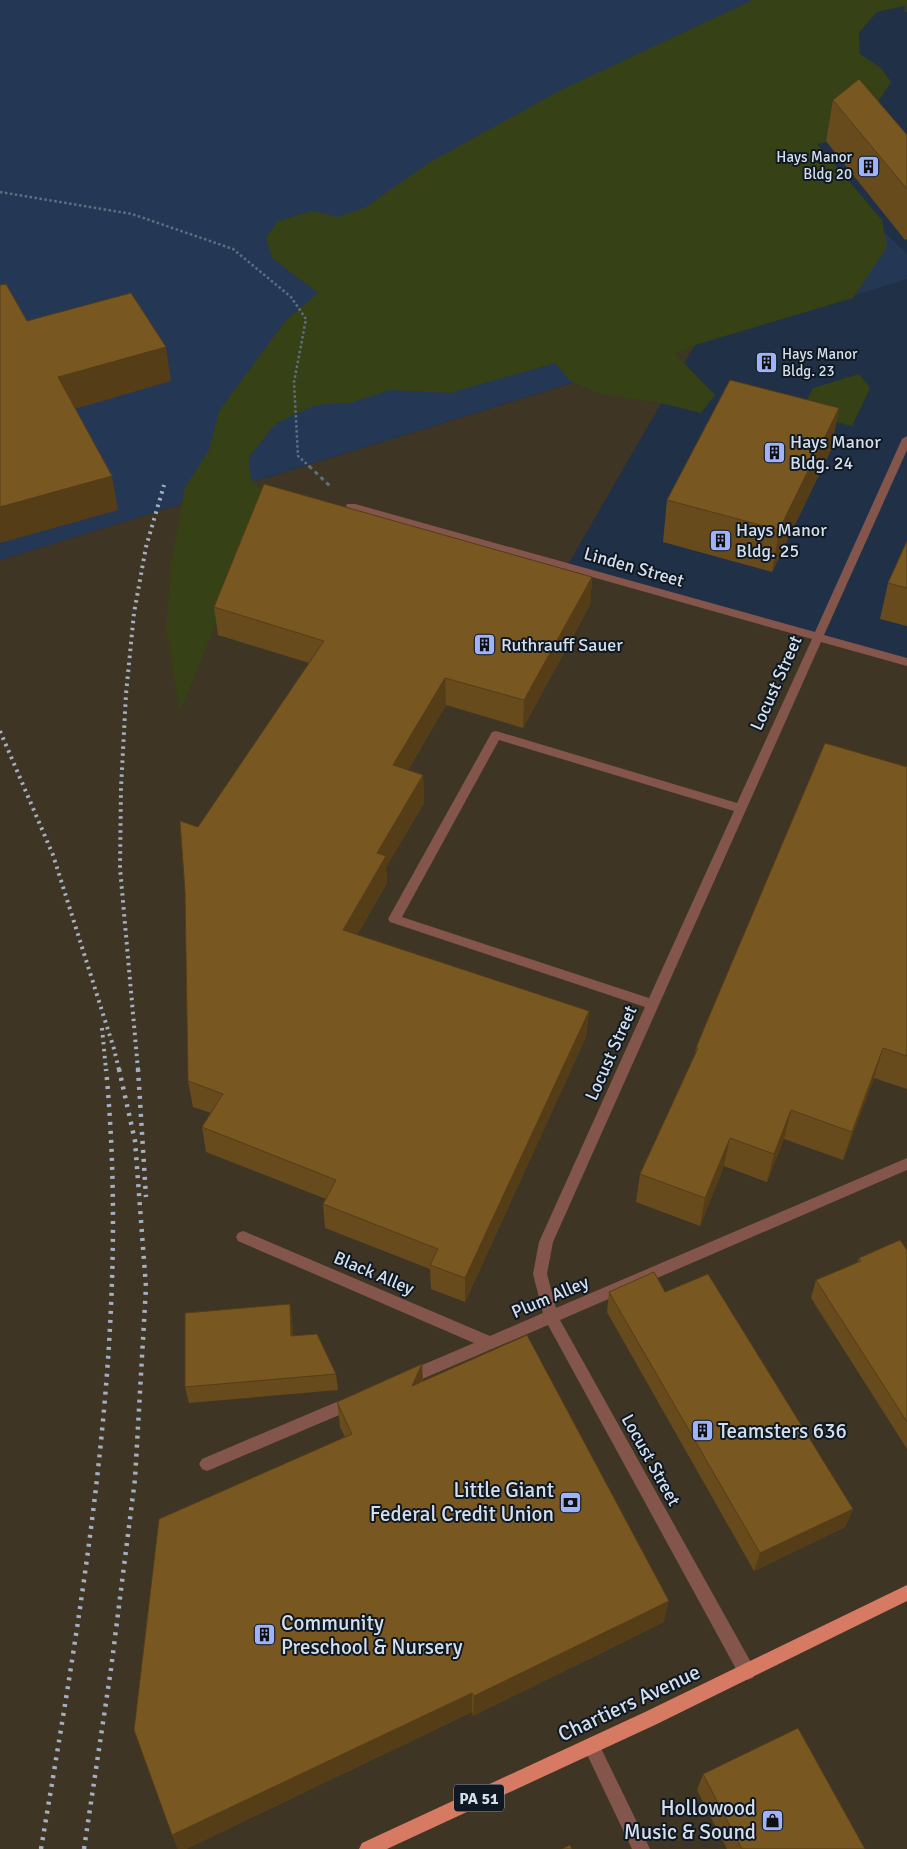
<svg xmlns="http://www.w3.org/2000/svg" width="907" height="1849" viewBox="0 0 907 1849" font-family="Signika,sans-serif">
<rect width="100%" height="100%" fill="#1f3047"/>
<path fill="#3e3525" d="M695,345L567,566L907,662V1849H0V560Z"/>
<path fill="#243855" d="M0,0H907L695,51L907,254V279L0,560Z"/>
<g fill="#364116">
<path d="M753,0H907V12H904L905,6L877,12L859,33L860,54L881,68L891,82L856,136L817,144L882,220L887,247L853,298L695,345L675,354L715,395L701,413L665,404L601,394L570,381L555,363L450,393L390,390L349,403L315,405L275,424L249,457L251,479L268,496L180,712L166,629L171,563L185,487L209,450L219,411L286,320L318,293L272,258L266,237L278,221L313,211L338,217L366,207L430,162L561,90Z"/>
<path d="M859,374L870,388L852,426L800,413L813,388Z"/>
</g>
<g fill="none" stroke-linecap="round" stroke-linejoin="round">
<path stroke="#5f6e82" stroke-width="2.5" stroke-dasharray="2.5 2.5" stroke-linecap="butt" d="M0,192L132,214L233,249L291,297L306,319L294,382L298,456L310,467"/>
<path stroke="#5f6e82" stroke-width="3" stroke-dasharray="4 4" stroke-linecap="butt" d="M309,466L332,488"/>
<g fill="#84564b" fill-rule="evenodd">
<path d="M907,436V450L824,635L907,658V666L821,642L553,1242L547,1274L556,1308L907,1158V1170L560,1320L753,1666L755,1672L753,1678L747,1680L741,1678L548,1325L406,1386L401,1384L399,1379L401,1374L474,1343L238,1241L236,1237L238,1233L243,1231L248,1233L490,1336L543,1313L533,1274L539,1242L645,1007L390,922L388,919L492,732L496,731L737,803L812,639L347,508L346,506L347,504H355L815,632L902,439ZM499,740L734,811L649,998L402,917Z"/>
<path d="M353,1395L358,1397L360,1402L358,1407L212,1469L207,1471L202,1469L199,1464L202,1459Z"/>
<path d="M591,1738L597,1740L650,1849H632L583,1746L585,1740Z"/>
</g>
<path fill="#d77a63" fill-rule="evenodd" d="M907,1585V1601L657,1724L387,1849H359L362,1843L645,1712Z"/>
<g stroke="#a3b0c1" stroke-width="4" stroke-dasharray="2.5 4.5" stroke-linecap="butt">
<path d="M0,731L53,855L114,1049L119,1070"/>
<path d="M102,1028L106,1070"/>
<path d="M138,1070L120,868L121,788L126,694L134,613L146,547L164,485"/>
</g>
<g stroke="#a3b0c1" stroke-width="4.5" stroke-dasharray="3 6" stroke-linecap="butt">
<path d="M138,1069L146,1197"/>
<path d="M41,1849C84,1592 131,1330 106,1069"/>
<path d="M84,1849L111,1669L135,1479L146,1287L135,1141L119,1069"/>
</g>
</g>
<g fill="#684b1c">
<path d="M833,100L907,135V239L905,240L826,141Z"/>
<path d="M839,408L831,450L772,572L663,542L667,500Z"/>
<path d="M907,541V626L880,619L888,583Z"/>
<path d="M592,577L590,605L523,728L446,705L408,770L423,775L424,803L386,867L387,883L357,935L589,1011L586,1037L465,1302L431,1289L430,1269L325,1228L323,1204L326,1199L206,1152L202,1127L211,1113L193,1107L188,1081L198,827L309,663L218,635L214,607Z"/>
<path d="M907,767V1089L874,1078L843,1160L784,1139L767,1182L724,1166L700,1226L636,1202L640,1174L695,1054L696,1048Z"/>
<path d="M907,1250V1449L811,1298L816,1280L857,1263L859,1258Z"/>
<path d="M609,1292H665L853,1509L845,1527L754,1571L607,1312Z"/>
<path d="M290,1304L292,1321L293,1336L336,1374L338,1390L189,1403L185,1387Z"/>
<path d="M422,1364L423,1381L664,1622L473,1716L472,1712L186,1849H178L172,1835L345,1437L340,1427L337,1402Z"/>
<path d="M703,1774L865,1849H727L697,1790Z"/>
</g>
<g fill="#553d17">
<path d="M166,347L171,381L64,412L58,377Z"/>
<path d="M839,408L831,450L772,572L779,530Z"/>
<path d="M112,476L118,510L0,543V507Z"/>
<path d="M592,577L590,605L523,728L524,700Z"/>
<path d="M445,678L446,705L394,793L393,765Z"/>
<path d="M423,775L424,803L386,867L387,883L345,956L343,930L377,853Z"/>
<path d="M589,1011L586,1037L465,1302V1278Z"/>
<path d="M883,1048L874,1078L843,1160L852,1132Z"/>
<path d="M791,1110L784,1139L767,1182L774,1154Z"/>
<path d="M730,1138L724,1166L700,1226L705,1198Z"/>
<path d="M290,1304L292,1321L294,1353L291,1336Z"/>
<path d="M422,1364L423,1389L412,1386Z"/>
<path d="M853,1509L845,1527L754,1571L760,1553Z"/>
<path d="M669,1601L664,1622L473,1716L474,1696Z"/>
<path d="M472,1693V1712L186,1849H178L172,1835Z"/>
</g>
<g fill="#795721" stroke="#553d17">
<path d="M859,79L907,135V189L833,100Z"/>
<path d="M6,284L27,321L131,293L166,347L58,377L112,476L0,507V285Z"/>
<path d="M730,380L839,408L779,530L667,500Z"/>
<path d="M264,484L592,577L524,700L445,678L393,765L423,775L377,853L386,856L343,930L589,1011L465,1278L430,1265L438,1249L323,1204L336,1180L202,1127L223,1094L188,1081L185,891L180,821L198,827L324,641L214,607Z"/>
<path d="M907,541V588L888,583Z"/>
<path d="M825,743L907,767V1056L883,1048L852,1132L791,1110L774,1154L730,1138L705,1198L640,1174L698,1048H696L705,1026Z"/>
<path d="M900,1240L907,1250V1422L816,1280L861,1261L859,1258Z"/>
<path d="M654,1272L665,1292L708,1274L853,1509L760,1553L609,1292Z"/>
<path d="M290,1304L291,1336L317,1334L336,1374L185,1387V1313Z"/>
<path d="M527,1335L669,1601L474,1696L472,1693L172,1835L134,1730L159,1519L352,1434L337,1402L422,1364L412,1386Z"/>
<path d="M798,1728L865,1849H742L703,1774Z"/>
<path d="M570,1845L572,1849H562Z"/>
</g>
<defs>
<symbol id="building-square" viewBox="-11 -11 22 22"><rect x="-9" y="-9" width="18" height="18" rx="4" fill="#9fb3fd" stroke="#101822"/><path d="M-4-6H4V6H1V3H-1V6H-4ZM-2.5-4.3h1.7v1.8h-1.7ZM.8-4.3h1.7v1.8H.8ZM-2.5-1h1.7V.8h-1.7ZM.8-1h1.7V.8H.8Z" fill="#111"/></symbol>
<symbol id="bank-square" viewBox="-11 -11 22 22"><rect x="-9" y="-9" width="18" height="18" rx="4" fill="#9fb3fd" stroke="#101822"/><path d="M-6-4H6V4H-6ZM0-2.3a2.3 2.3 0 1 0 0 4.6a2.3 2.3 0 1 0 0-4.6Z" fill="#111"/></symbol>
<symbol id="shop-square" viewBox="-11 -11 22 22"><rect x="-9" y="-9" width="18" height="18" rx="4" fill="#9fb3fd" stroke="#101822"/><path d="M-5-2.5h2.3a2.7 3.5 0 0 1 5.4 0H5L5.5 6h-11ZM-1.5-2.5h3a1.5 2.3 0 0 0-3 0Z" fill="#111"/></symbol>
</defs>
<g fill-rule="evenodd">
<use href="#building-square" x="856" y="154" width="25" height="25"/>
<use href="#building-square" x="754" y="350" width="25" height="25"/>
<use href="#building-square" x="762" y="440" width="25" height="25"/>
<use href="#building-square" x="708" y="528" width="25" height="25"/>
<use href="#building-square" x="472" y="632" width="25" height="25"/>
<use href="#building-square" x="690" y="1418" width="25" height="25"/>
<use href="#bank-square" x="558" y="1490" width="25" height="25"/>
<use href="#building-square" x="252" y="1622" width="25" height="25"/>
<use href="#shop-square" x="760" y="1808" width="25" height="25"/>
</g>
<g text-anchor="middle" stroke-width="4" stroke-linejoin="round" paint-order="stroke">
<g font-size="15" fill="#d4dfee" stroke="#101822" text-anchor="end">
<text x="852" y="162">Hays Manor<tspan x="852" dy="17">Bldg 20</tspan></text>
<text x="782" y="359" text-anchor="start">Hays Manor<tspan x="782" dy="17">Bldg. 23</tspan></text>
</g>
<rect fill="#101822" stroke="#99a3b1" stroke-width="1" x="454" y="1784.5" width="50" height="27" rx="4"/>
<g font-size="16" font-weight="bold" fill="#d4dfee">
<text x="479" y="1804">PA 51</text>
</g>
<g font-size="18" fill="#d4dfee" stroke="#101822" text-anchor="start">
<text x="790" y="448">Hays Manor<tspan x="790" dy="21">Bldg. 24</tspan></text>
<text x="736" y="536">Hays Manor<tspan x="736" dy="21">Bldg. 25</tspan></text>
<text x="501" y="651">Ruthrauff Sauer</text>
</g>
<g font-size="18" fill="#d4dfee" stroke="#101822">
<text transform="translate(634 567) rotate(16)" y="6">Linden Street</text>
<text transform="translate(776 683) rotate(-66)" y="6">Locust Street</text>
<text transform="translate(611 1053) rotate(-66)" y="6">Locust Street</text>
<text transform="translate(374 1273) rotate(23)" y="6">Black Alley</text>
<text transform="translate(550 1297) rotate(-23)" y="6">Plum Alley</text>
<text transform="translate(651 1460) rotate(61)" y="6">Locust Street</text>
</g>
<g font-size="21" fill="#d4dfee" stroke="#101822" text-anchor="start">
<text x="718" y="1438">Teamsters 636</text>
<text x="554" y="1497" text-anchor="end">Little Giant<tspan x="554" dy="24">Federal Credit Union</tspan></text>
<text x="281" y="1630">Community<tspan x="281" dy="24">Preschool &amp; Nursery</tspan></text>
<text x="756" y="1815" text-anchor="end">Hollowood<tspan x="756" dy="24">Music &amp; Sound</tspan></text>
</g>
<g font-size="21" fill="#d4dfee" stroke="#101822">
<text transform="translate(629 1703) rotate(-25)" y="7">Chartiers Avenue</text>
</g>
</g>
</svg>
